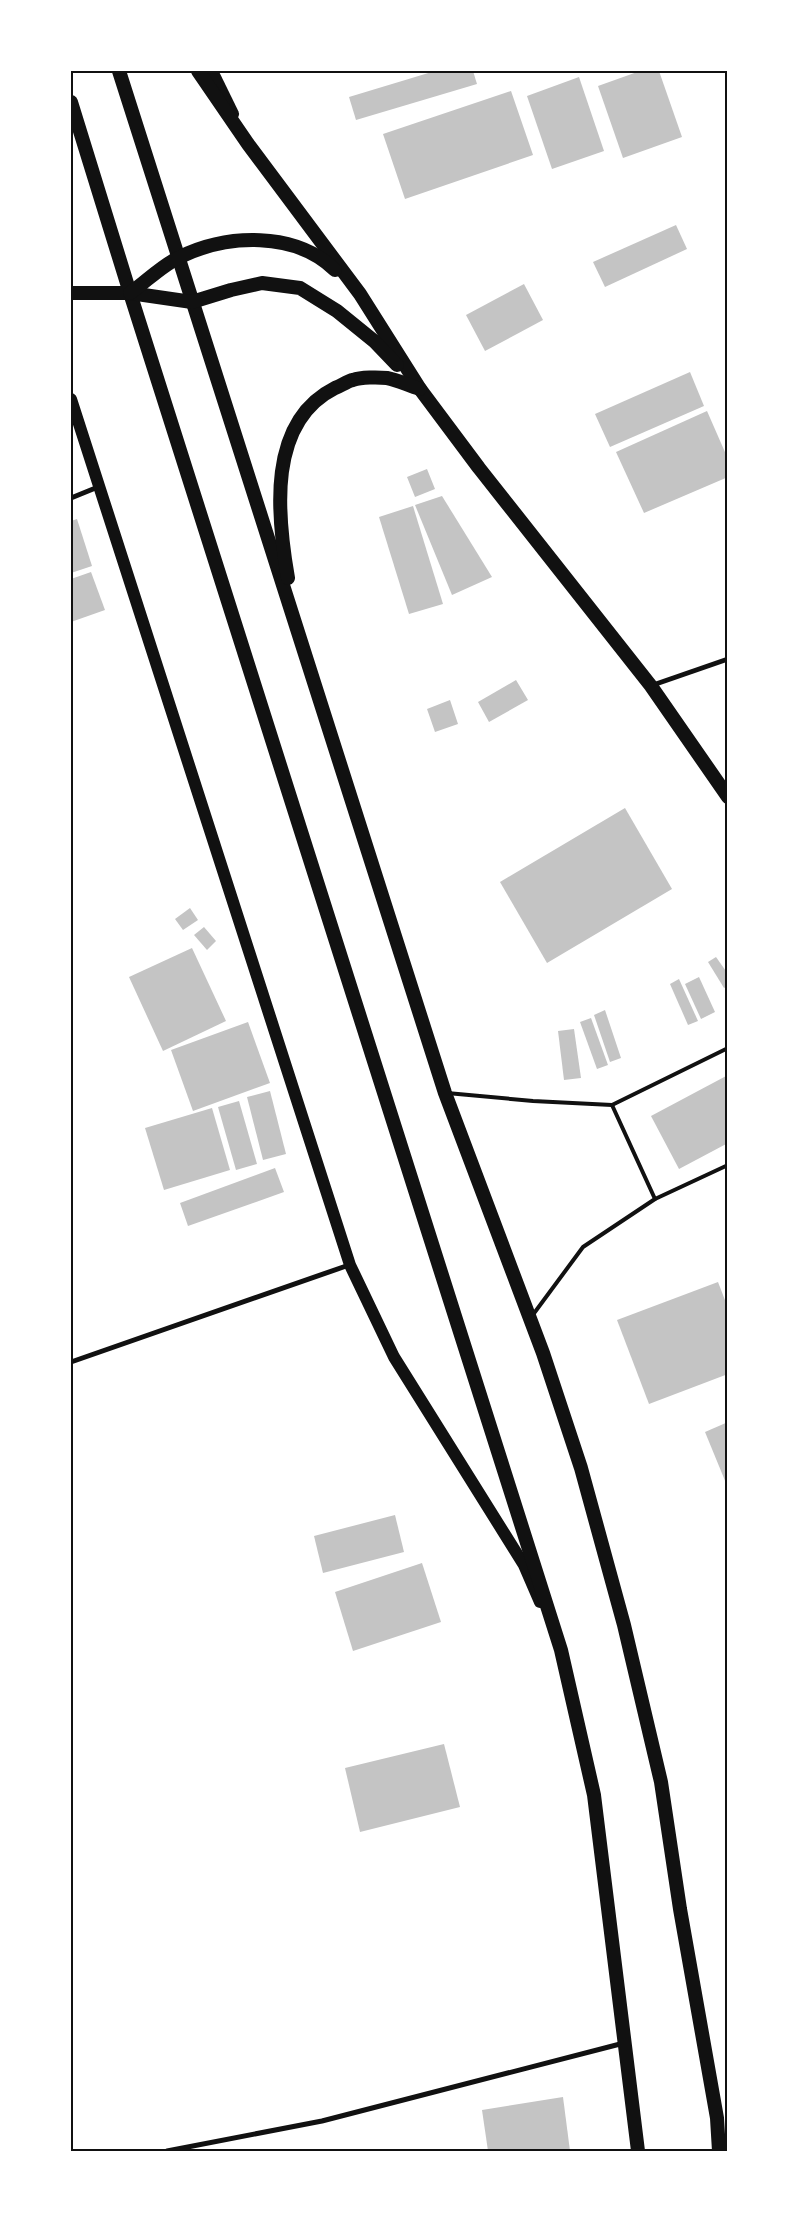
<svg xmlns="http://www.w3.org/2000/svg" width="799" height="2222" viewBox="0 0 799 2222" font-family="Montserrat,sans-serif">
<rect width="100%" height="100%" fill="#fff"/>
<g fill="#c4c4c4">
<path d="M435,71H473L477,84L356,120L349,97Z"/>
<path d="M640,71H659L682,137L623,158L598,86Z"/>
<path d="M579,77L604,151L552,169L527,96Z"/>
<path d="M511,91L533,155L405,199L383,134Z"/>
<path d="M676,225L687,249L605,287L593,262Z"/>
<path d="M524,284L543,320L485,351L466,315Z"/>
<path d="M690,372L704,406L610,447L595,414Z"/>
<path d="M707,411L728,459V477L644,513L616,452Z"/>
<path d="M427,469L435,489L415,497L407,477Z"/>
<path d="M442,496L492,577L452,595L415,505Z"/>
<path d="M413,506L443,604L409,614L379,517Z"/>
<path d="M77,519L92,566L71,573V521Z"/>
<path d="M91,572L105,610L71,622V579Z"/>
<path d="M516,680L528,700L489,722L478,702Z"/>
<path d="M450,700L458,724L435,732L427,709Z"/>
<path d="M625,808L672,889L547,963L500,882Z"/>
<path d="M190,908L198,920L183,930L175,919Z"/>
<path d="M204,927L216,941L207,950L194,935Z"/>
<path d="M192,948L226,1021L163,1051L129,977Z"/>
<path d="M716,957L728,974V986L724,988L708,962Z"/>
<path d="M699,977L715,1012L701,1019L685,984Z"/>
<path d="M679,979L698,1021L688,1025L670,984Z"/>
<path d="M605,1010L621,1058L610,1062L594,1015Z"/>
<path d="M591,1018L608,1065L597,1069L580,1022Z"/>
<path d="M248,1022L270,1083L193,1111L171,1050Z"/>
<path d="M574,1029L581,1078L564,1080L558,1031Z"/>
<path d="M728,1075V1143L679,1169L651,1116Z"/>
<path d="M270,1091L286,1154L263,1160L247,1097Z"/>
<path d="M239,1101L257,1164L236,1170L218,1107Z"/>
<path d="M212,1108L230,1170L164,1190L145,1128Z"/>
<path d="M275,1168L284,1192L188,1226L180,1203Z"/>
<path d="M718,1282L728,1308V1374L649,1404L617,1320Z"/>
<path d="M728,1422V1488L705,1432Z"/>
<path d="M395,1515L404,1552L323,1573L314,1536Z"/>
<path d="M422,1563L441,1622L353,1651L335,1592Z"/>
<path d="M444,1744L460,1807L360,1832L345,1768Z"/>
<path d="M563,2097L570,2151H488L482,2110Z"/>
</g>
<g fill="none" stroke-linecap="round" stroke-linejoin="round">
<g stroke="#111" stroke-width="4">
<path d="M447,1093L533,1101L612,1105L655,1199L583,1247L532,1316"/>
<path d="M612,1105L728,1048"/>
<path d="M655,1199L728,1165"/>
</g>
<g stroke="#111" stroke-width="5">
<path d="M71,498L98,487"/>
<path d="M653,685L728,659"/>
<path d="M71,1362L349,1265"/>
<path d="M167,2151L322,2121L624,2043"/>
</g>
<g stroke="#111" stroke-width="12">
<path d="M212,71L233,114"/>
<path d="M71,399L350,1265L394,1357L524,1565L540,1602"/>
</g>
<g stroke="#111" stroke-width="14">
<path d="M119,71L445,1093L543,1353L581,1468L624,1625L661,1782L680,1909L717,2118L719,2151"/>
<path d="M198,71L248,144L360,294L420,389L479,468L651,686L728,797"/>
<path d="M71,102L130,293L561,1650L594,1795L638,2151"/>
<path d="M71,293H130L192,302L231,290L262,283L300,288L337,311L374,341L397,365"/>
<path d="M130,293C146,282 162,265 180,257C227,234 295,231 335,270"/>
<path d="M288,578C277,515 267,422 335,388C341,386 347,381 353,380C361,377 378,377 387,378C398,380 409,386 420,389"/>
</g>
</g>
<rect width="799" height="2222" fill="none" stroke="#ffffff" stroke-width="145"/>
<rect x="72" y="72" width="654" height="2078" fill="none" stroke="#111" stroke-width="2"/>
</svg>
